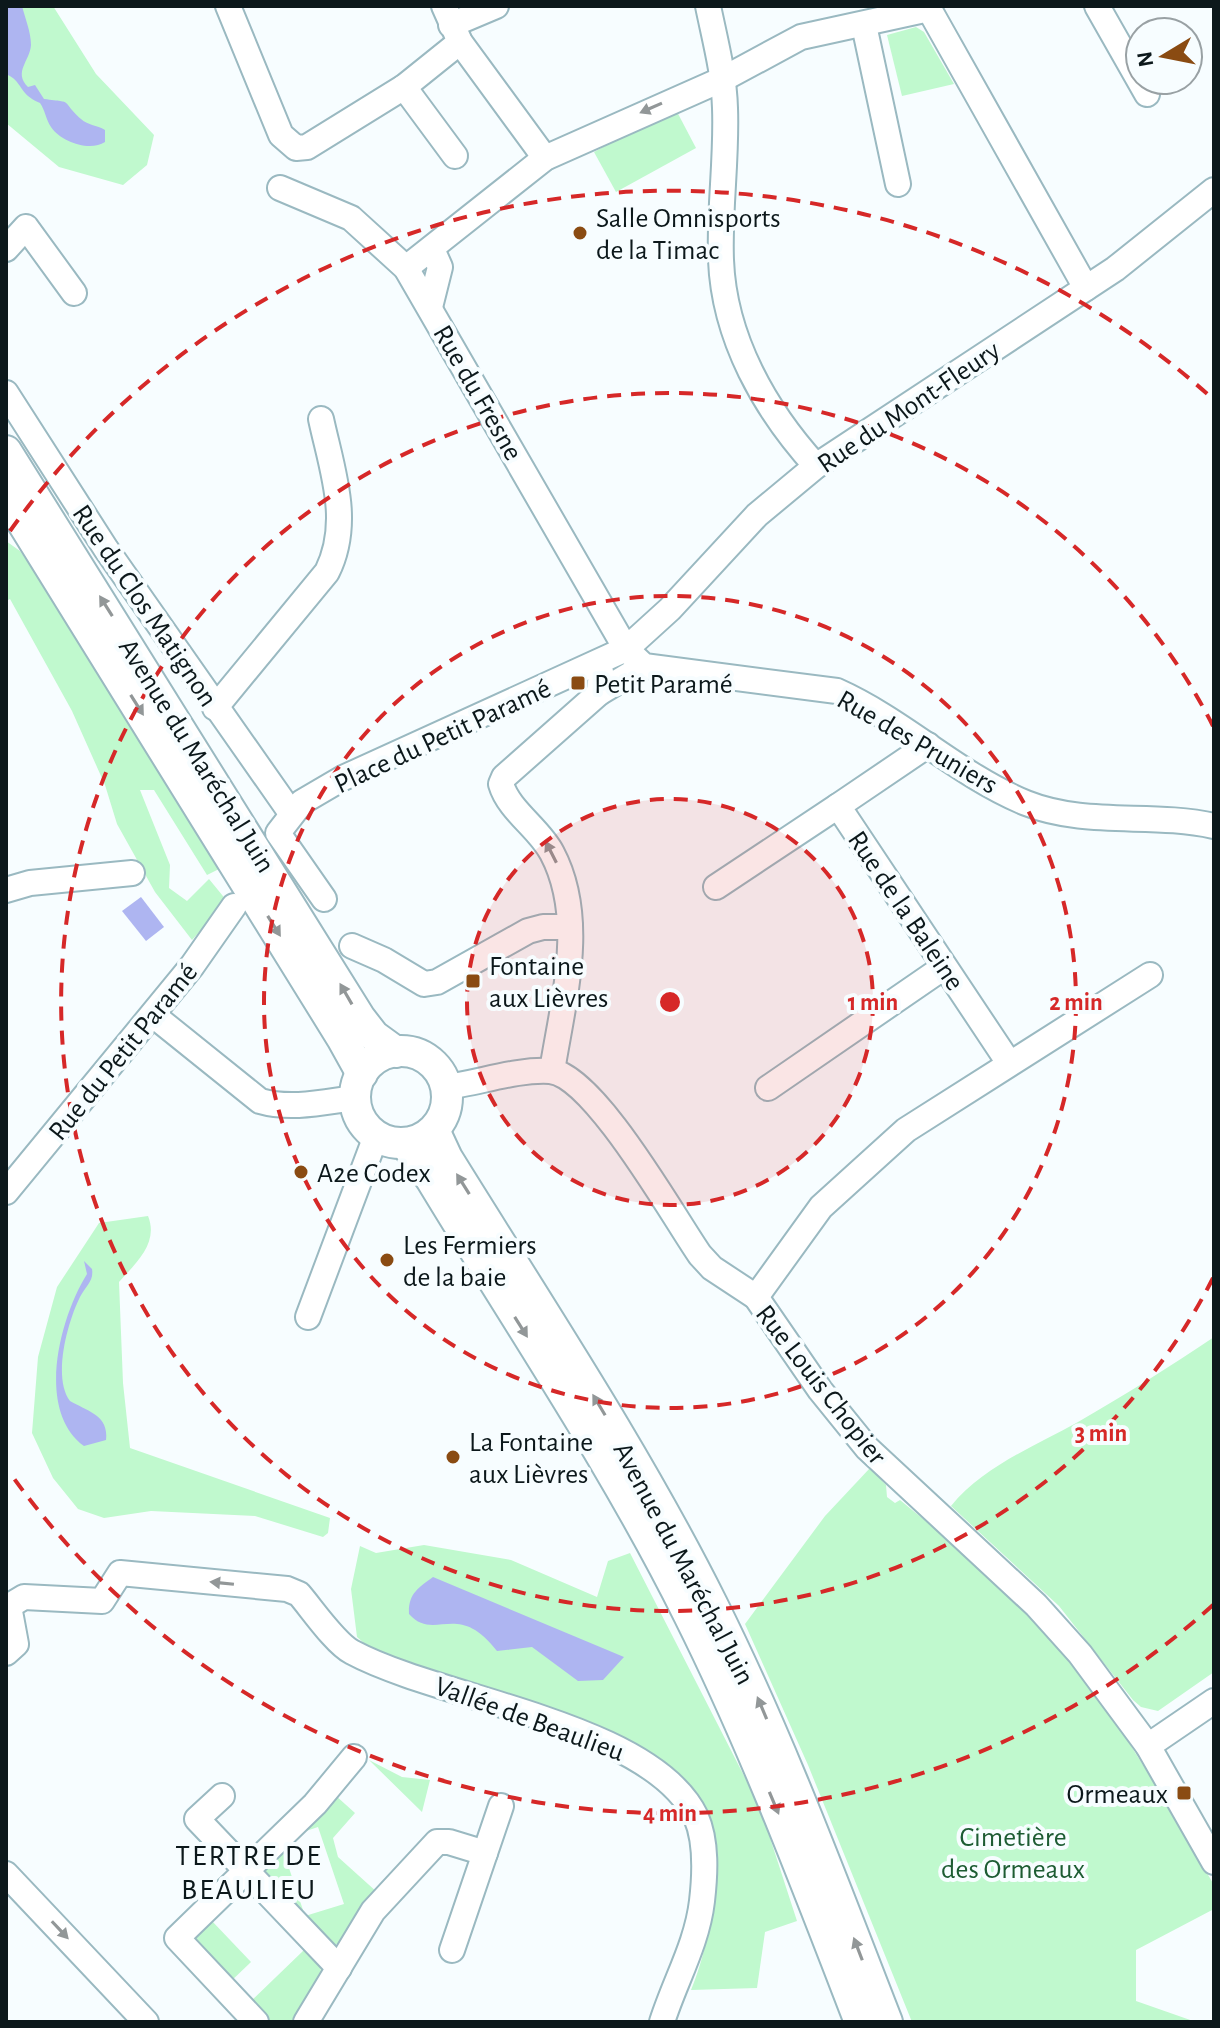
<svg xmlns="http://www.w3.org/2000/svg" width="1220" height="2028" viewBox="0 0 1220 2028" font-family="'Alegreya Sans',sans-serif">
<rect width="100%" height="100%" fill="#f7fdff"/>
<g fill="#c0f9ce">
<path d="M6,6H53L96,74L154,135L147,165L123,185L59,167L6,123Z"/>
<path d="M916,27L924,32L954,84L902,96L887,35Z"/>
<path d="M675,108L696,148L616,192L594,152Z"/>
<path d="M6,541L20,551L104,671L223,867L207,875L154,790H140L170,865L169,888L187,901L209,879L227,901L192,940L155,892L117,824L105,785L72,711L10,599L6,601Z"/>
<path d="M148,1216C159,1243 136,1263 119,1282L123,1383L130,1448L330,1518L328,1533L323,1537L255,1516L151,1511L104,1518L78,1509L53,1478L32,1433L38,1357L57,1287L99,1223Z"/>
<path d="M1214,1337V1672L1158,1711L1141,1707L1133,1700L1059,1606L951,1506C984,1466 1035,1446 1078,1422C1125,1395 1169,1367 1214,1337Z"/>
<path d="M870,1468L886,1485L887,1497L895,1503L900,1500C952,1543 1006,1584 1050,1635C1116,1712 1163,1798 1214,1885V1909L1136,1950V2001L1196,2022H912L808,1765L745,1624L825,1516Z"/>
<path d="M424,1545L511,1560L597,1597L608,1561L630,1553L760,1807L797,1921L765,1932L757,1988L691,1990C717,1928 729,1823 675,1771C665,1762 650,1755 638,1747L372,1650L357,1637L351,1589L360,1546L376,1553Z"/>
<path d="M369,1760L402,1777L430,1780L422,1812Z"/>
<path d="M335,1795L355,1813L333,1838L338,1857L378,1893L364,1906L344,1943L332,1945L266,1881C263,1865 272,1858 282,1847L305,1916L344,1904L318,1827L294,1835Z"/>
<path d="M211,1920L251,1962L228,1984L188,1940Z"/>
<path d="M304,1950C339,1966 311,1999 297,2022H267L247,2005Z"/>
</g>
<g fill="#aeb5f1">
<path d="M6,6H22C25,18 31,32 31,45C30,61 13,72 28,87L35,85L44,99C76,103 59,99 81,119C87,125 97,125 105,130V142C90,152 61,142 51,127C46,120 45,110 40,103C18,94 23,81 6,74Z"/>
<path d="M141,897L164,927L146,941L122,911Z"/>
<path d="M84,1261L92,1269C94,1281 86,1286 80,1297C68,1321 52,1377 70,1401C87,1411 109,1415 106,1440L84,1446C35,1410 60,1317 87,1274Z"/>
<path d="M433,1577L624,1657L603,1680L578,1681L532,1647L497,1651C457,1599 435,1643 409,1614C408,1594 418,1588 433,1577Z"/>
</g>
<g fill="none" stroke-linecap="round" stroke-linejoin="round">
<defs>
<g id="minor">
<path d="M228,6L281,135L296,148L307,147L404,87L460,42"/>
<path d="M444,6L460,42L545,158"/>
<path d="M708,6C715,40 724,73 725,108C727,159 719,210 721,260C724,338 765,410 816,466"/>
<path d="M1097,6L1147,94"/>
<path d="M451,25L496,6"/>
<path d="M864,25L898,184"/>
<path d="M404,87L455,156"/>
<path d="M280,188L351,218L406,268L626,649L644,666L837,691C904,721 958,775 1026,803C1086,827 1152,812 1214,826"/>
<path d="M6,249L26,227L74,293"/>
<path d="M406,268L545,158L723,79L801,37L929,9L1086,288"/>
<path d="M430,307L440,267L432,249"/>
<path d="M6,393L106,549L291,813"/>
<path d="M599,693L644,666"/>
<path d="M215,708L327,572C352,522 332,470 321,419"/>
<path d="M928,745L838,806L1009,1063"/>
<path d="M716,887L838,806"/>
<path d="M6,890L30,883L132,873"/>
<path d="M324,899L278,833L302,802L343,778L626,649L670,609L757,515L816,466L1115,269L1214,190"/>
<path d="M352,946L384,960L424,984L437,982L528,931L543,927H570"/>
<path d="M153,1015L260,1101C291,1110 324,1102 355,1098"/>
<path d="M552,1071C563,1001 587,919 552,853C539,828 509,811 501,784L504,777L599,693L601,672L597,663"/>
<path d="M446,1087C479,1083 516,1069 550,1071C594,1075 673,1216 700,1255L712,1268L756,1297L820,1390L867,1448L1036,1605L1080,1654L1148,1746L1214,1862"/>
<path d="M768,1088L944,967"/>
<path d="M6,1192L192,966L234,906"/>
<path d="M756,1297L821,1207L906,1130L1150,975"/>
<path d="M308,1317L376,1136"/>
<path d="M6,1653L16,1644L9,1606L24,1597L102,1601L120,1573L287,1589L299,1594C312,1609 335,1643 352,1652C441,1700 652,1724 696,1817C707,1842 705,1875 702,1901C697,1944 675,1981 662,2022"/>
<path d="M1148,1746L1214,1701"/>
<path d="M222,1796L197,1819L339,1968"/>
<path d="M6,1874L146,2022"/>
<path d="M452,1950L501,1806"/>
<path d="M256,2022L177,1938L315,1804L354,1757"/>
<path d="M306,2022L373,1911L437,1842H449L485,1853"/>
</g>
<g id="major">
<path d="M6,451L360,1018L374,1036L396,1052"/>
<path d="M6,496L342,1038L362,1074"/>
<circle cx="401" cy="1097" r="46"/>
<path d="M434,1130L447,1158C538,1305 635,1450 712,1604C780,1740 832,1881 887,2022"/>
<path d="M405,1143L431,1179C518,1323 614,1464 689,1615C755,1747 807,1885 860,2022"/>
</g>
</defs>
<use href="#minor" stroke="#9ab9c1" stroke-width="28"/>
<use href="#major" stroke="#9ab9c1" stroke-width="34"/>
<use href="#minor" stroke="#fff" stroke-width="24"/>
<use href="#major" stroke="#fff" stroke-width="30"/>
</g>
<defs><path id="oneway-solid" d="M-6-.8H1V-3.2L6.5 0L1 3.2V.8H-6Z" transform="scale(2)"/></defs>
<g fill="#929798">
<use href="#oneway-solid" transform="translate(651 108) rotate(156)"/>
<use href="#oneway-solid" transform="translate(106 606) rotate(-122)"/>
<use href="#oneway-solid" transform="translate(137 705) rotate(58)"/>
<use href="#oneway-solid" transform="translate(551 852) rotate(-117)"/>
<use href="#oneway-solid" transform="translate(274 926) rotate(58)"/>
<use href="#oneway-solid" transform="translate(346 994) rotate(-120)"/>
<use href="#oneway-solid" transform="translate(463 1184) rotate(-122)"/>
<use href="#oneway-solid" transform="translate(521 1327) rotate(58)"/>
<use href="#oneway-solid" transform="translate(599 1405) rotate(-121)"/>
<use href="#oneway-solid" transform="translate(222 1583) rotate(-174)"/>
<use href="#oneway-solid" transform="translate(762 1708) rotate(-113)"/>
<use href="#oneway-solid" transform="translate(774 1803) rotate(67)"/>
<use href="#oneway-solid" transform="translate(60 1930) rotate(47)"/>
<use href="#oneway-solid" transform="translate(858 1949) rotate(-111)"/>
</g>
<circle cx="670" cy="1002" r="203" fill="#d62828" fill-opacity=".12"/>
<g fill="none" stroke="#d62828" stroke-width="4" stroke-dasharray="14 10">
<circle cx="670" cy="1002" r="203"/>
<circle cx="670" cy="1002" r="406"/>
<path d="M1213 1278A609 609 0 1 1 1213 726"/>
<path d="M1213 1605A811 811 0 0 1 10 1473M10 531A811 811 0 0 1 1213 399"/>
</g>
<g fill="#8a4b12" stroke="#f7fdff" stroke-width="3">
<circle cx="580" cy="233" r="8"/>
<rect x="570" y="675" width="16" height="16" rx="4"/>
<rect x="465" y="973" width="16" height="16" rx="4"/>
<circle cx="301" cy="1172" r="8"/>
<circle cx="387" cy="1260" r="8"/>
<circle cx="453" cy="1457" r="8"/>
<rect x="1176" y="1785" width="16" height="16" rx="4"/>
</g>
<g text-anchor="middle" stroke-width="8" stroke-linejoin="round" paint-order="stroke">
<g font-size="28" fill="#0c181b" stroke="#f7fdff" text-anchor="start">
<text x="596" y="227">Salle Omnisports<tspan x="596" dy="32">de la Timac</tspan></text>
<text x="594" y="693">Petit Paramé</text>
<text x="489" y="975">Fontaine<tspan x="489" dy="32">aux Lièvres</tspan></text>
<text x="317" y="1182">A2e Codex</text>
<text x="403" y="1254">Les Fermiers<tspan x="403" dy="32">de la baie</tspan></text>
<text x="469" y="1451">La Fontaine<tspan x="469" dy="32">aux Lièvres</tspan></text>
<text x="1168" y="1803" text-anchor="end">Ormeaux</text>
</g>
<g font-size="28" fill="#0c181b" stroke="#f7fdff">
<text transform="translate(479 392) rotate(60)" y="10">Rue du Fresne</text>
<text transform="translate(908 406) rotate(-34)" y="10">Rue du Mont-Fleury</text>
<text transform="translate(146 605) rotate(56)" y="10">Rue du Clos Matignon</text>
<text transform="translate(442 735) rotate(-25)" y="10">Place du Petit Paramé</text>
<text transform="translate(918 741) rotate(30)" y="10">Rue des Pruniers</text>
<text transform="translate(198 755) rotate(58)" y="10">Avenue du Maréchal Juin</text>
<text transform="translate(907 910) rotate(56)" y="10">Rue de la Baleine</text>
<text transform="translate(122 1051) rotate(-51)" y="10">Rue du Petit Paramé</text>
<text transform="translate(822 1384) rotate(52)" y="10">Rue Louis Chopier</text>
<text transform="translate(685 1563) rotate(62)" y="10">Avenue du Maréchal Juin</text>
<text transform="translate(530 1718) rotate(20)" y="10">Vallée de Beaulieu</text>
</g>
<g font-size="28" fill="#1d5c33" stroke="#f7fdff">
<text x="1013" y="1846">Cimetière<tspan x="1013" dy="32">des Ormeaux</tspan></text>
</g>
<g font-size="30" letter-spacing="2" fill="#0c181b" stroke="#f7fdff">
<text x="249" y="1865">TERTRE DE<tspan x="249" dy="34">BEAULIEU</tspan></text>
</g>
</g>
<circle cx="670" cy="1002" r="12" fill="#d62828" stroke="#f7fdff" stroke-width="4"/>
<g font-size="24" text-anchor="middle" font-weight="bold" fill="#d62828" stroke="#f7fdff" stroke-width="8" stroke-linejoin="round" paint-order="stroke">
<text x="873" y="1010">1 min</text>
<text x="1076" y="1010">2 min</text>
<text x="1101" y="1441">3 min</text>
<text x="670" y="1821">4 min</text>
</g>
<rect width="1220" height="2028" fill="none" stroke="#0c181b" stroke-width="16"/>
<g transform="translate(1164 56) rotate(260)"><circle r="38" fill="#f7fdff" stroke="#99a1a4" stroke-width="2"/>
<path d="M0-6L14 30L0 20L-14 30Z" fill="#8a4b12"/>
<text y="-12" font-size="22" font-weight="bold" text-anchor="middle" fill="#0c181b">N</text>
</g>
</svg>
